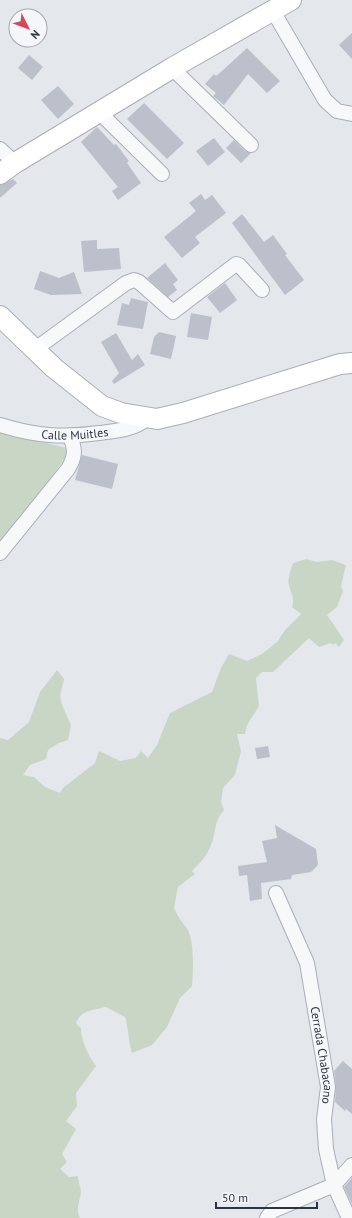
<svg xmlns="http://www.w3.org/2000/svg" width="352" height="1218" viewBox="0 0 352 1218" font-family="'PT Sans',sans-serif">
<rect width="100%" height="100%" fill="#e4e7ec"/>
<g fill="#c9d6c5">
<path d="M0,432L71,449L18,526L0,548Z"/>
<path d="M306,559L317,562L332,560L346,565L341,586L343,591L337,607L327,615L344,640L339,647L335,643L333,645L331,643L319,647L309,638L273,672H262L256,678L259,706L247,725L245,734H237L241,751L235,775L223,788L221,802L224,810C214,820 216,833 211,845C207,856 200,863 192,871L195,874L178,887L174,908C177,915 181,921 186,927C195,939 193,971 192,986L180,998L167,1027L152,1045L132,1053C128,1041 129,1029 125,1017L106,1007C93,1010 80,1010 76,1024L81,1028C81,1041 88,1055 96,1066L76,1093L77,1106L66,1121L76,1129L62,1154L67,1162L60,1169L69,1177L78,1176C78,1182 81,1188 81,1192C80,1202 75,1208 80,1218H0V738L8,740L29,722L40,692L57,670L64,679L60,696L62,705L71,725L68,740L59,743L48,750L46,759L30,765L23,775L34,777L45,787L60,793L63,788L95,763L99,751L120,761L136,758L141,751L148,758L157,745L170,713L212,692L221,668L229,654L247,661L262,654L277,642L286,629L301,614L292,607C295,598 291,594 289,585C287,578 291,570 293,563Z"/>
</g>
<g fill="#bbc0ca">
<path d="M352,33V59L339,45Z"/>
<path d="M247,48L280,81L267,93L248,74L224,105L213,96L216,93L205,84L214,74L216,76L222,71Z"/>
<path d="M29,55L43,67L32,80L18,68Z"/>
<path d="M58,86L74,104L58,119L41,100Z"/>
<path d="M144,103L184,143L167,159L127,119Z"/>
<path d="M97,127L114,145L116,144L129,161L127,163L141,183L118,200L112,191L118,187L81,142Z"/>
<path d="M214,138L225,152L208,166L196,151Z"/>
<path d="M234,140L245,151L251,153L241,163L226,148Z"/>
<path d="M13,179L17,183L0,198V185Z"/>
<path d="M201,194L205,200L212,195L226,213L195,237L200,243L182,258L164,237L196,211L189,203Z"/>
<path d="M242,214L264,242L273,235L287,254L285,255L304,280L285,295L232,223Z"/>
<path d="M97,240V249L119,248L121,269L84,272L81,241Z"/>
<path d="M165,263L178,280L173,284L177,290L168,297L147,278Z"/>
<path d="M40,271L59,278L74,272L82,294L51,295L34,289Z"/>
<path d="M225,283L237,300L220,313L207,297Z"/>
<path d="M131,298L148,302L143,329L117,325L122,303L129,305Z"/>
<path d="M191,313L212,317L208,340L187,337Z"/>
<path d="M159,332L176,336L171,359L150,354L154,337Z"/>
<path d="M116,333L132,360L138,354L145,365L114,384L112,381L119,373L101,342Z"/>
<path d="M82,455L118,464L112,489L75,480Z"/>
<path d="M268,746L270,757L257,759L255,748Z"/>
<path d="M275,825L316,849L318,865L311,872L292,875L291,879L261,883L262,899L250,901L247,875L239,876L238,866L267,862L262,841L277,838Z"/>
<path d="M343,1061L352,1069V1114L346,1109L345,1111L335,1102L336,1086L334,1071Z"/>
<path d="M352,1178V1204L344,1187Z"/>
</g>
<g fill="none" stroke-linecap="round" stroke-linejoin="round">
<defs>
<g id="street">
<path d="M273,11L325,100L337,111L352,114"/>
<path d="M172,68L251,145"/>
<path d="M100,113L162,174"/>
<path d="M0,149L15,163"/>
<path d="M34,350L126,283L134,280L139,282L173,312L236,264L239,265L262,290"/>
<path id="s1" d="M0,425C35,436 63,438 99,433C117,431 133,430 148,418"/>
<path d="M0,553L68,469C75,457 76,450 70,437"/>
<path id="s2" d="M276,893L307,963L328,1087L324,1119L326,1149L334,1185L347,1214L351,1218"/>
<path d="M267,1218L272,1211L334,1185L352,1165"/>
</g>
<g id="secondary">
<path d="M0,174L15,163L172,68L291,0"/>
<path d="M0,316L54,368L102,406L121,413L157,419L183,413L340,364L352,363"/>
</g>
</defs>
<use href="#street" stroke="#a9aeb7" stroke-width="16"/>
<use href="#secondary" stroke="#a9aeb7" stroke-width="22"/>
<use href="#street" stroke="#f7f8fa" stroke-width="14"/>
<use href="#secondary" stroke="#fff" stroke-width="20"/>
</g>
<g text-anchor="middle" stroke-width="4" stroke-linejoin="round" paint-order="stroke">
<g font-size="12" fill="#2b3445" stroke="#f4f6f9">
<text dy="4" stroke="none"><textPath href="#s1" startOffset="76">Calle Muitles</textPath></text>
<text dy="4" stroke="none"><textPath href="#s2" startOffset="170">Cerrada Chabacano</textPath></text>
</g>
</g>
<g transform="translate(28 28) rotate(132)"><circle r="19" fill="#f4f6f9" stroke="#a4a8b1"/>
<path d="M0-3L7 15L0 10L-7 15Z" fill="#d1495b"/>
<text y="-6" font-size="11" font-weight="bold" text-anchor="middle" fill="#2b3445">N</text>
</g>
<path d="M216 1202v6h101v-6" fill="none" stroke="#2b3445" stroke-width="2"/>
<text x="222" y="1202" font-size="12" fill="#2b3445" stroke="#f4f6f9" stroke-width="3" paint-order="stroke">50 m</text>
</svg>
